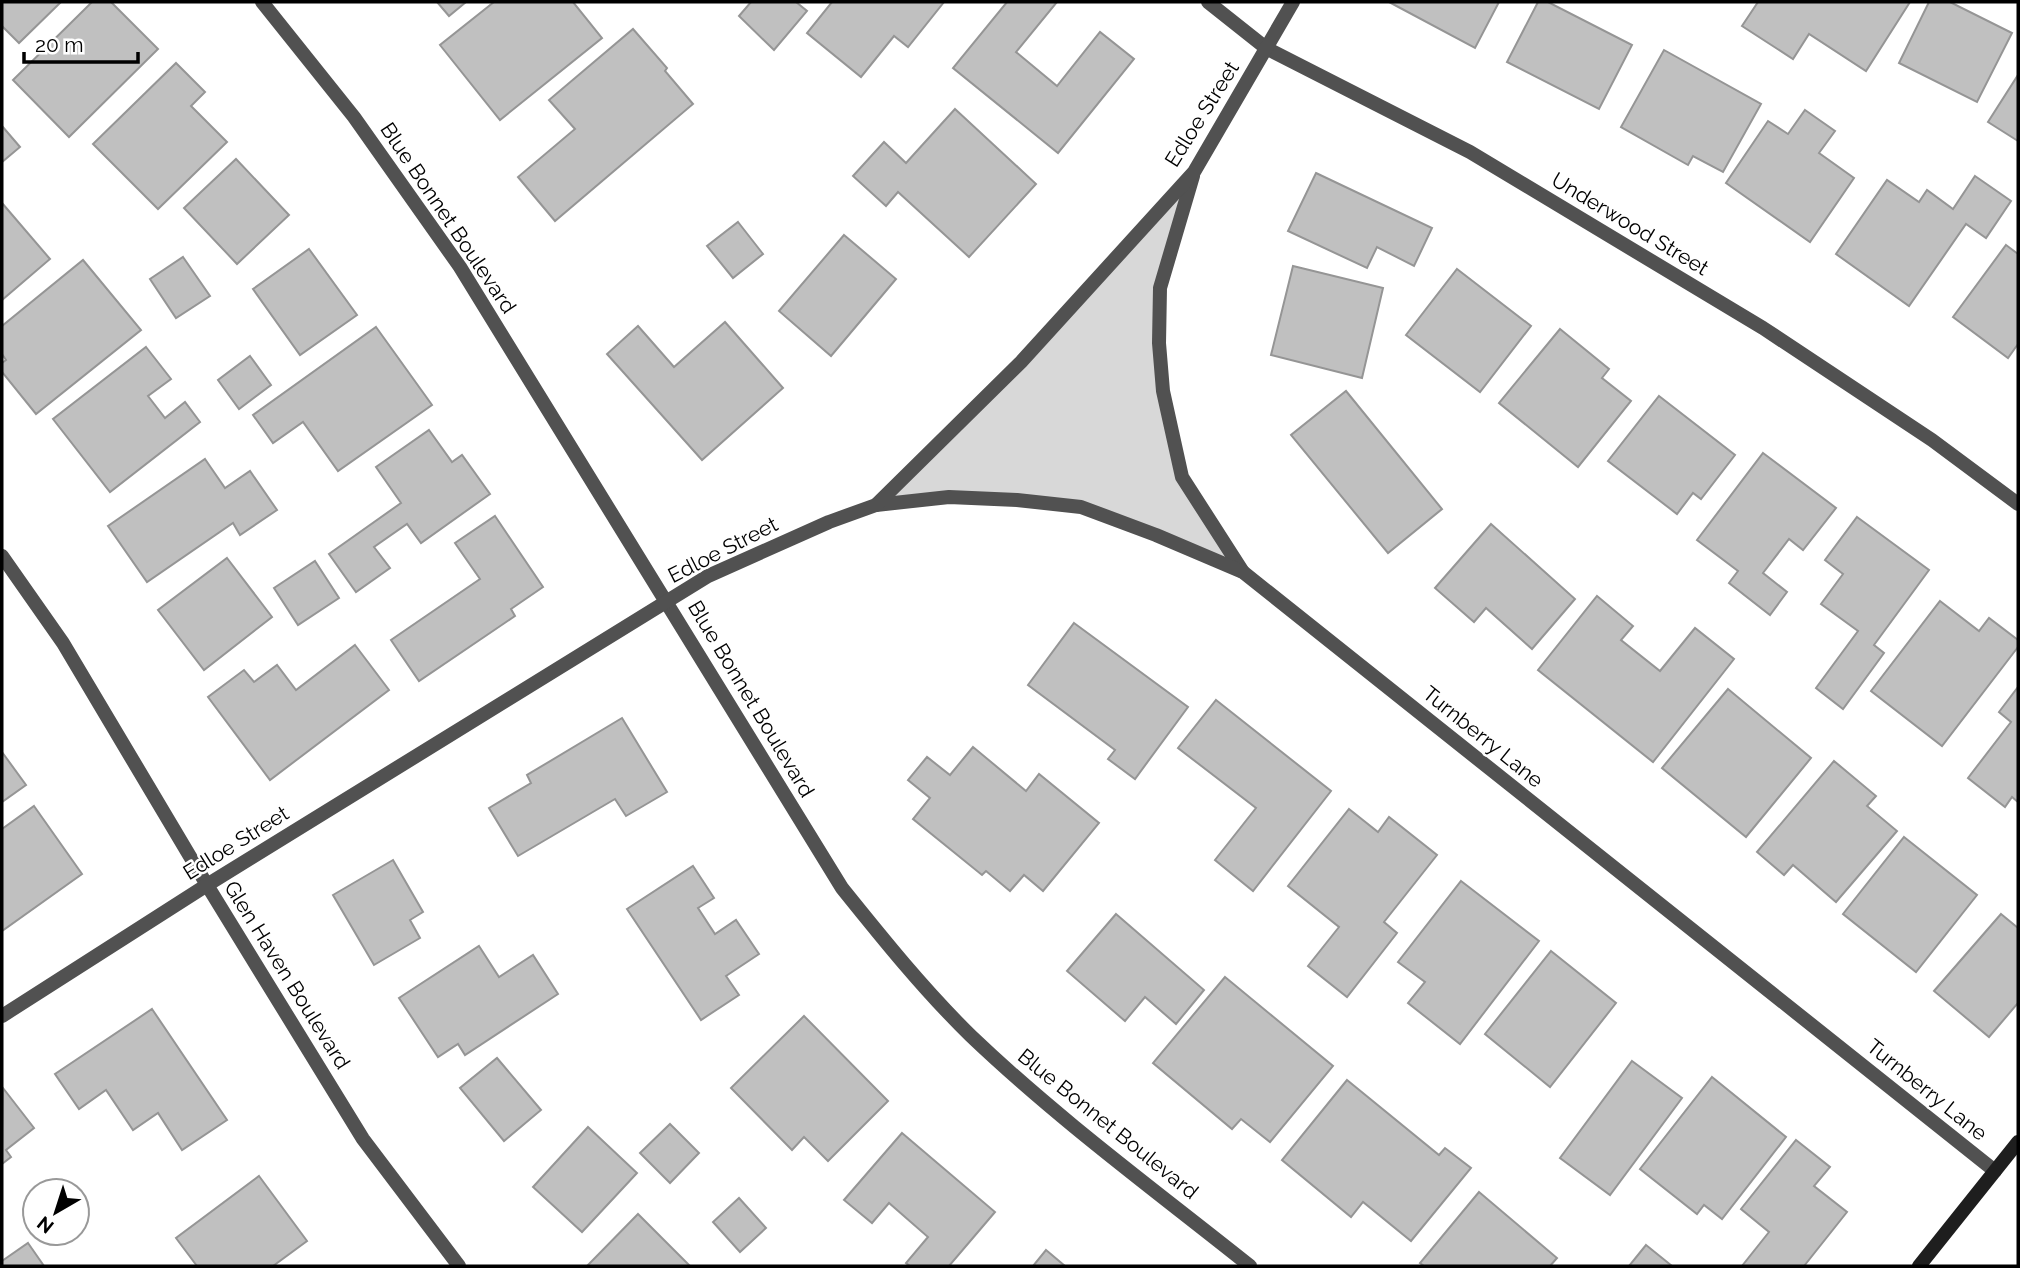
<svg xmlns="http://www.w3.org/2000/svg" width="2020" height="1268" viewBox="0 0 2020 1268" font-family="Raleway,sans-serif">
<rect width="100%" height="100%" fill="#fff"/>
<path fill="#d8d8d8" d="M1194,172L1160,288L1159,343L1182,477L1243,572L1081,507L1017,500L876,505Z"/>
<g fill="#c0c0c0" stroke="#959595" stroke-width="2">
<path d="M2,2H61L19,43L2,26Z"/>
<path d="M92,2H111L158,49L69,137L13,80Z"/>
<path d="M437,2H466L449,16Z"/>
<path d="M494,2H573L602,38L500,120L440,45Z"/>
<path d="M751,2H796L807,11L774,50L739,16Z"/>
<path d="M832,2H944L908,47L894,36L861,77L807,33Z"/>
<path d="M1007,2H1057L1016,52L1057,86L1100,32L1134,59L1058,153L953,68Z"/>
<path d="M1389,2H1499L1475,48Z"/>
<path d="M1538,2H1548L1632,45L1599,109L1507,62Z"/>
<path d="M1758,2H1910L1866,71L1809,34L1793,59L1742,26Z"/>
<path d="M1929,2H1950L2012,33L1977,102L1899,63Z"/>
<path d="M633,29L667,68L665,71L693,104L555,221L518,177L575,129L549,100Z"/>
<path d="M1664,50L1761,104L1723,172L1693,156L1688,165L1621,127Z"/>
<path d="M176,63L205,92L191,106L227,142L158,209L93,144Z"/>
<path d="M2018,75V141L1988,122Z"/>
<path d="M955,109L1036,184L969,257L898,192L886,206L853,176L884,142L906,163Z"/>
<path d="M1805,110L1835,131L1819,153L1854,178L1810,242L1726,183L1768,121L1788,134Z"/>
<path d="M2,126L20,147L2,162Z"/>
<path d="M236,159L289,215L237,264L184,208Z"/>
<path d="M1316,173L1432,228L1414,266L1377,247L1367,268L1288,231Z"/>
<path d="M1975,176L2011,201L1986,238L1966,224L1909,306L1836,254L1887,180L1919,202L1927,190L1953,209Z"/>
<path d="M2,203L50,259L2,300Z"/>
<path d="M738,222L763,254L733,278L707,246Z"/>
<path d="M844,235L896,279L831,356L779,311Z"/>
<path d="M2006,245L2018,254V344L2008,358L1953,317Z"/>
<path d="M309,249L357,315L300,355L253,289Z"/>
<path d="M183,257L210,296L176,318L150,279Z"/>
<path d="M83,260L141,330L36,414L2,372V363L6,360L2,354V326Z"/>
<path d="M1293,266L1383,288L1362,378L1271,355Z"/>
<path d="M1457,269L1531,326L1480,392L1406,335Z"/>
<path d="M725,322L783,388L702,460L607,354L638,326L674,367Z"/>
<path d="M376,327L432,405L338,471L303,422L273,443L253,415Z"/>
<path d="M1560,329L1609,369L1602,378L1631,401L1578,467L1499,403Z"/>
<path d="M146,347L171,379L148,396L165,418L185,402L200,422L110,492L53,419Z"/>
<path d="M250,356L271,385L239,409L218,380Z"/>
<path d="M1346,391L1442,509L1388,553L1291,435Z"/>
<path d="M1659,396L1735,455L1701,499L1693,493L1677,514L1608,461Z"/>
<path d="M429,430L452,462L462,455L490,494L421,543L407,524L374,547L390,568L356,592L329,554L401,503L376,467Z"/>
<path d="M1763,453L1836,508L1803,550L1789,539L1763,573L1787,592L1770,615L1729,583L1738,571L1697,540Z"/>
<path d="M205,459L225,488L250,471L277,510L240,535L233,523L147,582L108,526Z"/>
<path d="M495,516L543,587L511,609L515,616L419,681L391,640L480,579L455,543Z"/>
<path d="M1857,517L1929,570L1874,645L1884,653L1843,709L1816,688L1858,631L1821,604L1843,574L1825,560Z"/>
<path d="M1491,524L1575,599L1532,649L1486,608L1474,622L1435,588Z"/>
<path d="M227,558L272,617L204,670L158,610Z"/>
<path d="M315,561L339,598L298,625L274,588Z"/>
<path d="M1597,596L1633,626L1621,640L1660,671L1695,628L1734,659L1653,762L1538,670Z"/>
<path d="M1940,601L1979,631L1989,618L2018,640V647L1942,746L1871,691Z"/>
<path d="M1074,623L1188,707L1135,779L1108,759L1115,750L1028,685Z"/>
<path d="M355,645L389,690L270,780L208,697L244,670L254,682L277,665L296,690Z"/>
<path d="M2018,687V802L2012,797L2005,807L1968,778L2011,722L1999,712Z"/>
<path d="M1728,689L1811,758L1746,837L1662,768Z"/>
<path d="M1216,700L1331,791L1253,891L1215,860L1256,808L1178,748Z"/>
<path d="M622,718L667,792L626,816L615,799L518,856L489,808L531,783L527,775Z"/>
<path d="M973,747L1026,791L1039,774L1099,823L1043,891L1024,875L1010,891L986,871L982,875L913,819L930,798L908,780L927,757L950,775Z"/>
<path d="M2,752L26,785L2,802Z"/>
<path d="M1834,761L1876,796L1867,806L1897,831L1836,902L1793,865L1784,875L1757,852Z"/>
<path d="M34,806L82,874L2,931V829Z"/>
<path d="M1349,809L1378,832L1389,817L1437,855L1384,922L1397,933L1347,997L1308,966L1339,927L1288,886Z"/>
<path d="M1904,837L1977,895L1916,972L1843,914Z"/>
<path d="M393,860L423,912L410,920L420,938L374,965L333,895Z"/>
<path d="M693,866L714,898L698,908L715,934L736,920L759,954L726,976L739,995L701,1020L627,909Z"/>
<path d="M1461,881L1539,941L1460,1044L1408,1003L1425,982L1398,962Z"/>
<path d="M1116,914L1204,990L1176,1024L1145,997L1125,1021L1067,971Z"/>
<path d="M2001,914L2018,928V1003L1989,1037L1934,991Z"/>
<path d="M479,946L499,977L533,955L558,994L465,1055L458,1044L438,1057L399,998Z"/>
<path d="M1551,951L1616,1003L1550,1087L1485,1034Z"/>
<path d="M1225,977L1333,1066L1270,1142L1241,1119L1232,1129L1153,1063Z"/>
<path d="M152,1009L227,1120L182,1150L158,1113L133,1130L106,1090L79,1109L55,1074Z"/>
<path d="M804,1016L888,1101L828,1161L804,1137L792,1150L731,1088Z"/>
<path d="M497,1058L541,1110L504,1141L460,1088Z"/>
<path d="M1632,1061L1682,1098L1610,1195L1560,1158Z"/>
<path d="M1712,1077L1786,1137L1722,1219L1704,1205L1697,1214L1640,1169Z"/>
<path d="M1347,1080L1439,1155L1445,1148L1471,1168L1411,1241L1363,1202L1351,1217L1282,1160Z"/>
<path d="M3,1088L34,1128L6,1150L11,1157L2,1164Z"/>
<path d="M670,1124L699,1153L670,1183L640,1153Z"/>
<path d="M588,1127L637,1173L582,1232L533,1187Z"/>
<path d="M902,1133L995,1212L949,1266H910L906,1263L928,1237L889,1203L872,1223L844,1200Z"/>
<path d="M1796,1140L1830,1167L1814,1186L1847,1212L1804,1266H1742L1769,1232L1741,1209Z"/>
<path d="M259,1176L307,1241L273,1266H197L176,1238Z"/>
<path d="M1479,1192L1557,1258L1550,1266H1424L1420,1263Z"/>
<path d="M739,1198L766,1228L740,1252L713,1222Z"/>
<path d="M638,1214L690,1266H587Z"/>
<path d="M28,1243L44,1266H2V1261Z"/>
<path d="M1646,1245L1672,1266H1629Z"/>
<path d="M1046,1250L1065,1266H1033Z"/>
</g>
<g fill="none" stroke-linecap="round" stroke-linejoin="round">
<g stroke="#515151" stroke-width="14">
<path d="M262,2L354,117L460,267L842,888C883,939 924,990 971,1036C1058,1119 1156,1191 1250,1266"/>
<path d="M1208,2L1266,48L1470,152L1763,328L1932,440L2018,504"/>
<path d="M1193,176L1160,288L1159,343L1163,391L1182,477L1243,572"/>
<path d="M876,505L949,497L1017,500L1081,507L1156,535L1243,572L1995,1171"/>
<path d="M2,556L63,643L207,885L363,1139L459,1266"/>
<path d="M2,1016L207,885L708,576L829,522L876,505L1021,362L1194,172L1293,2"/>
</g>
<path stroke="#1e1e1e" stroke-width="14" d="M1919,1266L2018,1142"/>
</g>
<g text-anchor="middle" stroke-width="5" stroke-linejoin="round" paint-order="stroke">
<g font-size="21" fill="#000" stroke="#fff">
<text transform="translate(1202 114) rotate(-58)" y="7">Edloe Street</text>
<text transform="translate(448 218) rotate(56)" y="7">Blue Bonnet Boulevard</text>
<text transform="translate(1630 224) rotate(31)" y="7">Underwood Street</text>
<text transform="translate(723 550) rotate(-27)" y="7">Edloe Street</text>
<text transform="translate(751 699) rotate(59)" y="7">Blue Bonnet Boulevard</text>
<text transform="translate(1483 737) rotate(39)" y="7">Turnberry Lane</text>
<text transform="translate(236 843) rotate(-32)" y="7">Edloe Street</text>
<text transform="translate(287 975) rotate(58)" y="7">Glen Haven Boulevard</text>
<text transform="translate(1927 1090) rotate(39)" y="7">Turnberry Lane</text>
<text transform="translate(1108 1124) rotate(39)" y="7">Blue Bonnet Boulevard</text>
</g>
</g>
<rect width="2020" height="1268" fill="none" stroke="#000000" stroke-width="7"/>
<g transform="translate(56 1212) rotate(219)"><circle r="33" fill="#ffffff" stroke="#999999" stroke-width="2"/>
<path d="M0-5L12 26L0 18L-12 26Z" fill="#000000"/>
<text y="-10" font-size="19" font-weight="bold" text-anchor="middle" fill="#000000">N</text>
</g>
<path d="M24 52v10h114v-10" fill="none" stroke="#000000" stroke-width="3.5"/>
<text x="35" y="52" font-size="21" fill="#000000" stroke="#ffffff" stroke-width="5" paint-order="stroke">20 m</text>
</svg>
